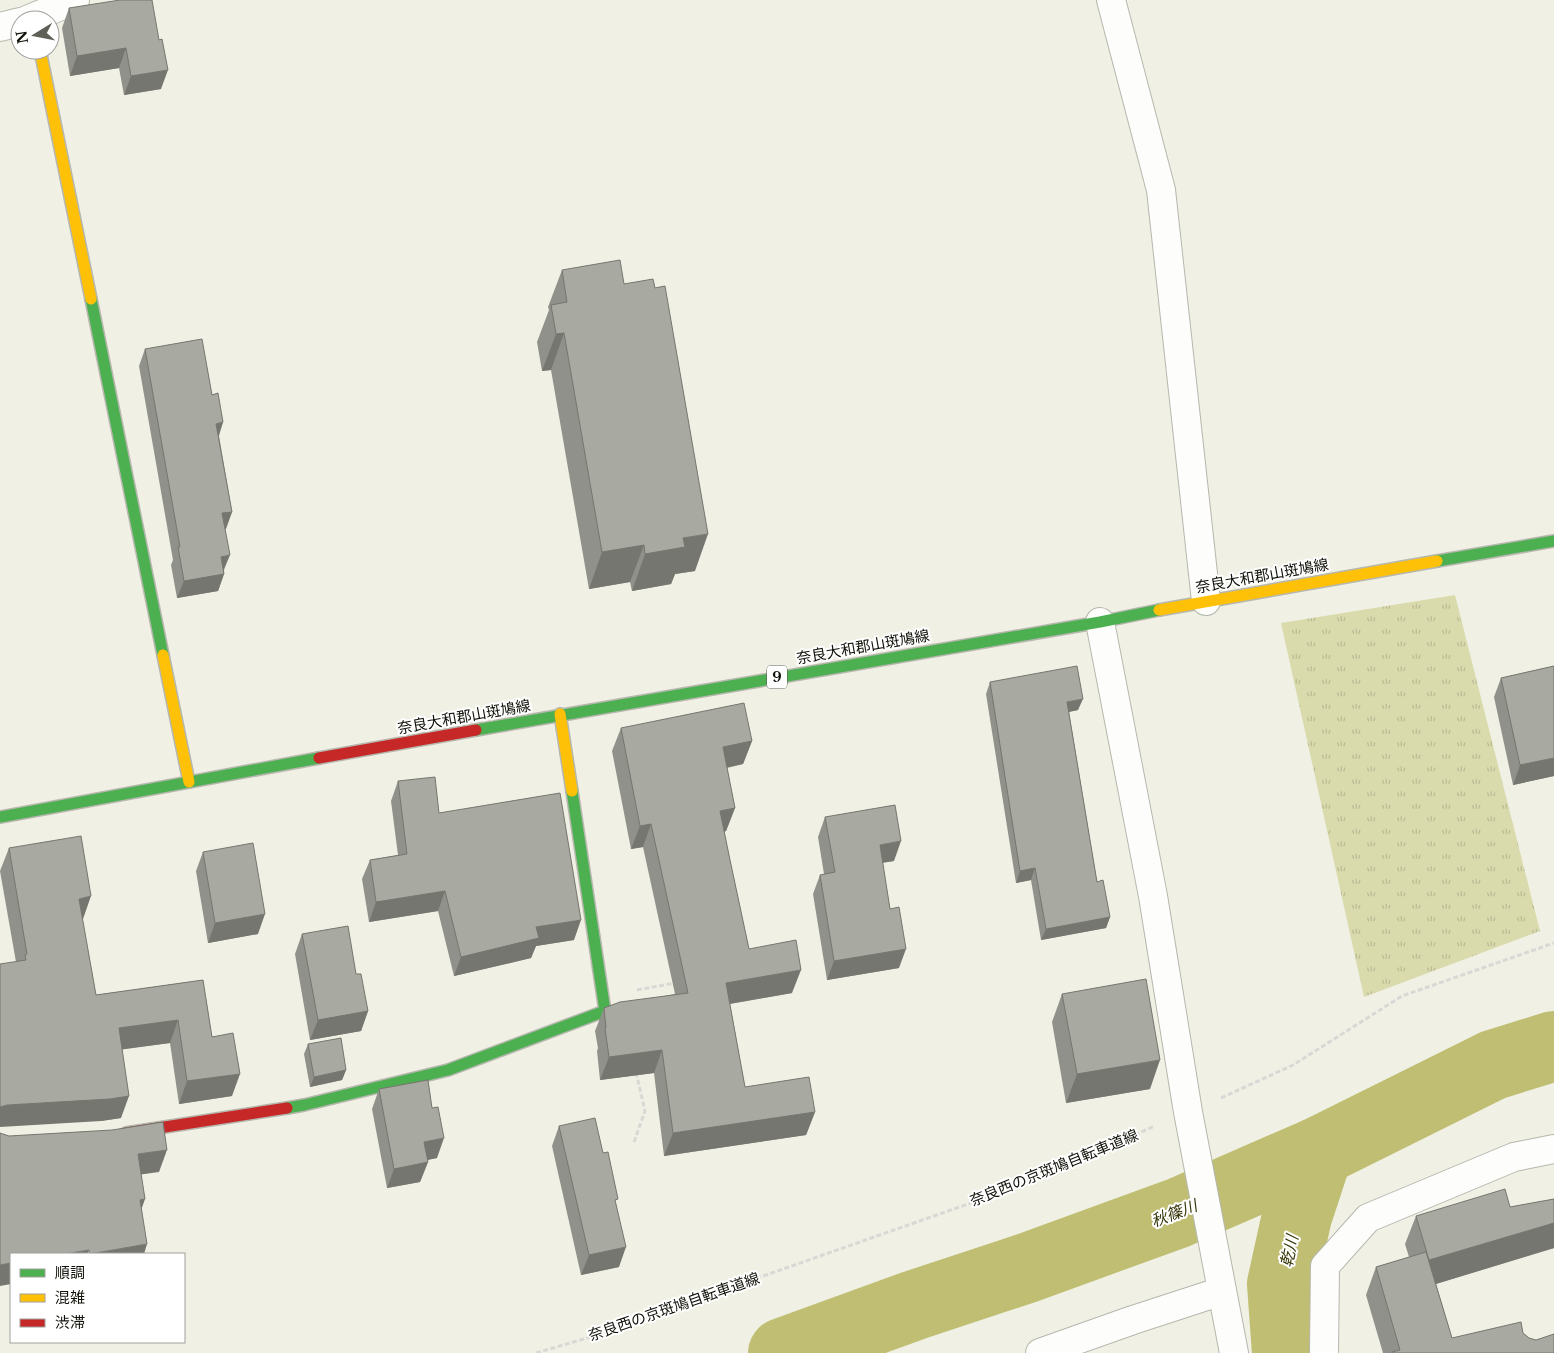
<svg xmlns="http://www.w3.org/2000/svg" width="1554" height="1353" viewBox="0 0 1554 1353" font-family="'Libre Baskerville','Noto Sans JP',serif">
<defs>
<pattern id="grass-tufts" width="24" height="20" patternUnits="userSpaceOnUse" patternTransform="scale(1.25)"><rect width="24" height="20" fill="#dadbad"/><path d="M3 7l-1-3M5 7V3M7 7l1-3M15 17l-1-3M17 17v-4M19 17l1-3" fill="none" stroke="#babb94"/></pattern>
</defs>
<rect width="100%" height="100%" fill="#f0f0e4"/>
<path fill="url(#grass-tufts)" d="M1455,595L1540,931L1364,997L1281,623Z"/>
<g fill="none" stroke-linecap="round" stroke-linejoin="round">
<g stroke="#bfbe72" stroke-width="70">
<path d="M783,1353L915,1305L1024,1269L1178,1213L1318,1152L1493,1065L1554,1046"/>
<path d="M1287,1353L1282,1284L1297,1216L1318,1152"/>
</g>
<defs>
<g id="street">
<path d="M1111,0L1161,190L1206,601"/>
<path d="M27,20L75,0"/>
<path d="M0,27L20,22"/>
<path d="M1100,622L1153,896L1188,1112L1234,1353"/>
<path d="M1040,1353L1133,1320L1222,1291"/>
<path d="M1324,1353L1325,1266L1368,1218L1514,1157L1554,1149"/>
</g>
<g id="fast">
<path d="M91,299L163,655"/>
<path d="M1437,561L1554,541"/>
<path d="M476,730L1100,622L1159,610"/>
<path d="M0,817L319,758"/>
<path d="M287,1108L304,1105L448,1070L605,1011L572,791"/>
</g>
<g id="slow">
<path d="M40,50L91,299"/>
<path d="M1159,610L1437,561"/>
<path d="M163,655L189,782"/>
<path d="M560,714L572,791"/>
</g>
<g id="jam">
<path d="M319,758L476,730"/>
<path d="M126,1133L287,1108"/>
</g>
</defs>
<use href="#street" stroke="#b6b7ae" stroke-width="30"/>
<use href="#fast" stroke="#b6b7ae" stroke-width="14"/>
<use href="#slow" stroke="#b6b7ae" stroke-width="14"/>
<use href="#jam" stroke="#b6b7ae" stroke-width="14"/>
<g stroke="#d8d9d5" stroke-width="3" stroke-dasharray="5 2.5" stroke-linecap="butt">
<path d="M637,990L675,983"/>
<path d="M1221,1098L1293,1065L1402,996L1554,943"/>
<path d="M634,1142L645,1111L636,1072"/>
<path d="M536,1353L587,1338L1002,1192L1155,1126"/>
</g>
<use href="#street" stroke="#fdfdfb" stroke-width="28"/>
<use href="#fast" stroke="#4caf50" stroke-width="11"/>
<use href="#slow" stroke="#ffc107" stroke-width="11"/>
<use href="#jam" stroke="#c62828" stroke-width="11"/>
</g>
<g fill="#90918a">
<path d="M69,8L159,40L161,89L124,95L119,68L70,76L62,28Z"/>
<path d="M562,270L624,284L695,571L675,574L671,584L632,591L630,582L589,589L551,370L542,371L537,342L549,310L548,307Z"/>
<path d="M145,349L212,395L223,422L219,436L232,512L225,529L224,574L218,591L177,598L171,565L173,560L139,366Z"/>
<path d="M1554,666V776L1513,785L1494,697L1501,678Z"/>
<path d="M990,682L1078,710L1069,712L1097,882L1110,917L1106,928L1041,940L1031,880L1016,883L986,694Z"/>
<path d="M621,728L752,741L743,764L727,768L735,808L726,831L724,832L749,949L792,993L730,1004L745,1087L815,1112L806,1135L664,1156L654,1073L600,1080L597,1051L598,1048L595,1031L604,1008L675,994L643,847L631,849L612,751Z"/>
<path d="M398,781L439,813L574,940L536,946L531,958L454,976L438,911L369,922L362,879L370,860L398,855L391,801Z"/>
<path d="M825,817L894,861L882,863L899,968L827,980L813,894L820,875L824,874L818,837Z"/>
<path d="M9,848L83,919H82L96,995L203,980L212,1037L232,1096L179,1104L170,1043L122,1049L121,1118L101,1121L16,962L0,871Z"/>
<path d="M203,852L258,934L208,943L196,871Z"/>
<path d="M302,934L356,974L368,1011L361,1031L310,1040L295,954Z"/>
<path d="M1062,994L1150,1089L1066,1103L1052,1022Z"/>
<path d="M308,1044L346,1070L342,1080L310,1087L304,1054Z"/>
<path d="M379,1089L437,1158L427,1160L428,1162L420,1182L387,1188L372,1109Z"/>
<path d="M559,1126L603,1153L616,1205L619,1267L581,1275L552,1146Z"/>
<path d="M1554,1199V1248L1436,1284L1452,1338L1523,1333L1529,1338L1554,1353H1383L1366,1295L1376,1267L1409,1257L1405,1244L1416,1216L1510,1207Z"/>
</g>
<g fill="#767670">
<path d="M126,48L119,68L70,76L77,56Z"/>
<path d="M168,70L161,89L124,95L131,76Z"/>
<path d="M564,333L551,370L542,371L556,334Z"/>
<path d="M223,422L217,440L216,424Z"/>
<path d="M232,512L226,529L216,531L222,513Z"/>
<path d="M708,534L695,571L675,574L671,584L632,591L645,554L683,538Z"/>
<path d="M644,545L630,582L589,589L602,552Z"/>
<path d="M230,555L223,572L221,557Z"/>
<path d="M224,574L218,591L177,598L184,581Z"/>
<path d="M1083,699L1078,710L1063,713L1067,702Z"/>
<path d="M752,741L743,764L714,770L723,747Z"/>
<path d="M1554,758V776L1513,785L1520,765Z"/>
<path d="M735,808L726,831L711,834L720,811Z"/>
<path d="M651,824L643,847L631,849L640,826Z"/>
<path d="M901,841L894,861L872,864L880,845Z"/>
<path d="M1035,868L1031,880L1016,883L1020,871Z"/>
<path d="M445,891L438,911L369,922L376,902Z"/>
<path d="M91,896L83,919L70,921L79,899Z"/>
<path d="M265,914L258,934L208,943L215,923Z"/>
<path d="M1110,917L1106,928L1041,940L1046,929Z"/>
<path d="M581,920L574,940L536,946L531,958L454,976L461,957L536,927Z"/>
<path d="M906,949L899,968L827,980L834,961Z"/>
<path d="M801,970L792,993L717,1006L726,983Z"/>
<path d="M368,1011L361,1031L310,1040L318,1020Z"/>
<path d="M178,1020L170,1043L111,1051L119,1028Z"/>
<path d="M662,1050L654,1073L600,1080L609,1057Z"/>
<path d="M1160,1060L1150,1089L1066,1103L1077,1074Z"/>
<path d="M346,1070L342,1080L310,1087L314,1077Z"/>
<path d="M240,1074L232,1096L179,1104L187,1081Z"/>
<path d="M129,1096L121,1118L101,1121L0,1127V1107L7,1105Z"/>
<path d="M815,1112L806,1135L664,1156L673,1133Z"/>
<path d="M444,1138L437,1158L417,1162L424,1142Z"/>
<path d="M167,1150L159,1172L130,1176L138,1154Z"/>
<path d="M428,1162L420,1182L387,1188L394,1169Z"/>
<path d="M145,1199L137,1222L140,1200Z"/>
<path d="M1554,1223V1248L1419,1289L1429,1260Z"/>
<path d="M147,1244L144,1254H90Z"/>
<path d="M626,1247L619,1267L581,1275L589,1255Z"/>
<path d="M89,1250L88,1254H65Z"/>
<path d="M11,1263V1284L0,1286V1265Z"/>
</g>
<g fill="#a8a9a0" stroke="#767670">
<path d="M120,0H152L159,40L162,39L168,70L131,76L126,48L77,56L69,8Z"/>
<path d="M620,260L624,284L653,279L655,288L665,286L708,534L683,538L685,547L645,554L644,545L602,552L564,333L556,334L551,305L567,302L562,270Z"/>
<path d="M202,339L212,395L218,393L223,422L216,424L232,512L222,513L230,555L221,557L224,574L184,581L178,547H180L145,349Z"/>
<path d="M1077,666L1083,699L1067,702L1097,882L1103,880L1110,917L1046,929L1035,868L1020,871L990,682Z"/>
<path d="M1554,666V758L1520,765L1501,678Z"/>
<path d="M744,703L752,741L723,747L735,808L720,811L730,860L749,949L796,940L801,970L726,983L745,1087L809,1077L815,1112L673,1133L662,1050L609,1057L605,1028H606L604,1008L620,1002L688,993L651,824L640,826L621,728Z"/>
<path d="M435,777L439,813L560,793L581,920L536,927L539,938L461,957L445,891L376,902L370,860L407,854L398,781Z"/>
<path d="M895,805L901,841L880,845L890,909L899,907L906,949L834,961L820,875L835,872L825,817Z"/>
<path d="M81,836L91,896L79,899L96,995L203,980L212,1037L233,1033L240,1074L187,1081L178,1020L119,1028L129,1096L110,1099L7,1105L0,1107V964L26,960L25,955L27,954L9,848Z"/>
<path d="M253,843L265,914L215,923L203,852Z"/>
<path d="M348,926L356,974H361L368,1011L318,1020L302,934Z"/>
<path d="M1146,979L1160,1060L1077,1074L1062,994Z"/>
<path d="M341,1038L346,1070L314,1077L308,1044Z"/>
<path d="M428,1080L432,1108L438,1107L444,1138L424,1142L428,1162L394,1169L379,1089Z"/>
<path d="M595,1118L603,1153L608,1152L618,1199L615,1200L626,1247L589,1255L559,1126Z"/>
<path d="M163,1122L167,1150L138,1154L145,1199L140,1200L147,1244L90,1254L89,1250L65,1254H11V1263L0,1265V1133L9,1136L112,1130Z"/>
<path d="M1505,1189L1510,1207L1554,1199V1223L1429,1260L1416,1216Z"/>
<path d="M1426,1252L1452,1338L1521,1322L1523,1333L1529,1338L1536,1340L1554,1334V1353H1392V1352L1400,1350L1376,1267Z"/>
</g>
<g text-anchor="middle" stroke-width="4" stroke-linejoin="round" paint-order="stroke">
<rect fill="#fff" stroke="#585853" stroke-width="1" x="767" y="665.5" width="20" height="23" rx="4"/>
<g font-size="14" font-weight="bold" fill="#101109">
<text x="777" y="682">9</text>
</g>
<g font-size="15" fill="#101109" stroke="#fff">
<text transform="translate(1262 576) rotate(-10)" y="5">奈良大和郡山斑鳩線</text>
<text transform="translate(863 647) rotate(-10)" y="5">奈良大和郡山斑鳩線</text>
<text transform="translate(464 717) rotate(-10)" y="5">奈良大和郡山斑鳩線</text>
<text transform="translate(1054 1168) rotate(-22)" y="5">奈良西の京斑鳩自転車道線</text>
<text transform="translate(674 1307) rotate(-19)" y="5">奈良西の京斑鳩自転車道線</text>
</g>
<g font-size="16" font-style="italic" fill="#363609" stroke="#fff">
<text transform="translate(1174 1213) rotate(-21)" y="6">秋篠川</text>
<text transform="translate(1289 1251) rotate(-78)" y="6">乾川</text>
</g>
</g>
<rect x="10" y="1253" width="175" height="90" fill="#ffffff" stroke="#9fa09d"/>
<rect x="20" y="1269" width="25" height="8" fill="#4caf50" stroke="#9fa09d"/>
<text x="55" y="1278" font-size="15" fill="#101109">順調</text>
<rect x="20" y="1294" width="25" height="8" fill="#ffc107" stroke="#9fa09d"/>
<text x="55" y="1303" font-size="15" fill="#101109">混雑</text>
<rect x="20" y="1319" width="25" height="8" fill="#c62828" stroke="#9fa09d"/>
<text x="55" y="1328" font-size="15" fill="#101109">渋滞</text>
<g transform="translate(35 35) rotate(260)"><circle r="24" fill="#ffffff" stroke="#9fa09d"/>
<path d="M0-4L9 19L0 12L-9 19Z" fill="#5e5f56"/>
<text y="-8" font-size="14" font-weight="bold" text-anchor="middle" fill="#101109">N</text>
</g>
</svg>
